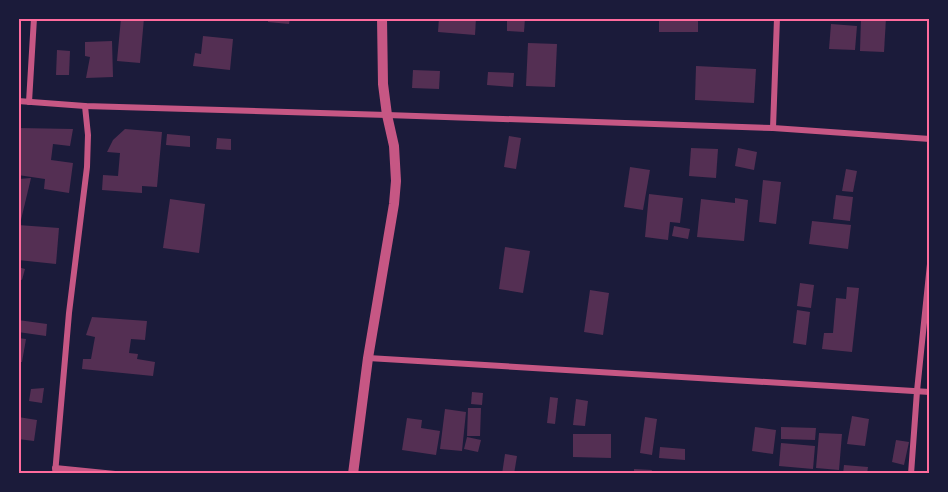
<svg xmlns="http://www.w3.org/2000/svg" width="948" height="492" viewBox="0 0 948 492" font-family="Karla,sans-serif">
<rect width="100%" height="100%" fill="#1b1b3a"/>
<g fill="#542f53">
<path d="M121,18H144L140,63L117,61Z"/>
<path d="M268,18H290L289,24L268,22Z"/>
<path d="M439,18H476L475,35L438,32Z"/>
<path d="M507,18H525L524,32L507,31Z"/>
<rect x="659" y="18" width="39" height="14"/>
<path d="M861,18H886L884,52L860,51Z"/>
<path d="M831,24L857,26L855,50L829,49Z"/>
<path d="M203,36L233,39L230,70L193,66L195,53L201,54Z"/>
<path d="M112,41L113,77L86,78L90,57L85,56V42Z"/>
<path d="M528,43L557,44L555,87L526,86Z"/>
<path d="M57,50L70,51L69,75H56Z"/>
<path d="M696,66L756,69L754,103L695,100Z"/>
<path d="M413,70L440,71L439,89L412,88Z"/>
<path d="M488,72L514,73L513,87L487,85Z"/>
<path d="M18,128L73,129L70,146L53,144L51,160L73,163L69,193L44,189L45,179L18,175Z"/>
<path d="M125,129L162,132L157,187L142,186V193L102,190L103,175L118,176L120,153L107,152L113,140Z"/>
<path d="M167,134L190,136V147L166,145Z"/>
<path d="M509,136L521,138L516,169L504,167Z"/>
<path d="M217,138L231,139V150L216,149Z"/>
<path d="M691,148L718,149L716,178L689,176Z"/>
<path d="M738,148L757,152L754,170L735,166Z"/>
<path d="M630,167L650,170L643,210L624,207Z"/>
<path d="M846,169L857,171L853,192L842,191Z"/>
<path d="M31,178L20,224H18V179Z"/>
<path d="M763,180L781,182L776,224L759,222Z"/>
<path d="M649,194L683,198L680,223L670,222L668,240L645,237Z"/>
<path d="M836,195L853,197L850,221L833,219Z"/>
<path d="M735,198L748,200L744,241L697,237L701,199L735,203Z"/>
<path d="M170,199L205,204L199,253L163,248Z"/>
<path d="M812,221L851,225L848,249L809,244Z"/>
<path d="M18,225L59,228L56,264L18,260Z"/>
<path d="M674,226L690,229L688,239L672,236Z"/>
<path d="M505,247L530,251L523,293L499,289Z"/>
<path d="M18,267L25,269L22,280L18,279Z"/>
<path d="M800,283L814,285L811,308L797,306Z"/>
<path d="M847,287L859,288L852,352L822,349L824,333H833L836,298L846,299Z"/>
<path d="M590,290L609,293L603,335L584,332Z"/>
<path d="M797,310L810,312L806,345L793,343Z"/>
<path d="M92,317L147,321L145,340L131,339L129,353L138,354L137,359L155,362L153,376L82,369L83,359H91L95,337L86,335Z"/>
<path d="M18,320L47,324L46,336L18,332Z"/>
<path d="M18,338L26,339L22,362H18Z"/>
<path d="M44,388L42,403L29,401L31,389Z"/>
<path d="M472,392L483,393L482,405L471,404Z"/>
<path d="M550,397L558,398L555,424L547,423Z"/>
<path d="M576,399L588,401L585,426L573,425Z"/>
<path d="M468,408H481L480,436H467Z"/>
<path d="M445,409L466,412L462,451L440,449Z"/>
<path d="M852,416L869,419L865,446L847,444Z"/>
<path d="M18,417L37,420L34,441L18,439Z"/>
<path d="M645,417L657,419L652,455L640,453Z"/>
<path d="M407,418L422,420L421,428L440,431L436,455L402,450Z"/>
<path d="M755,427L776,430L773,454L752,451Z"/>
<path d="M781,427L816,428L815,440L781,439Z"/>
<path d="M819,433L842,434L839,470L816,468Z"/>
<path d="M573,434H611V458L573,457Z"/>
<path d="M467,437L481,440L478,452L464,449Z"/>
<path d="M896,440L909,442L904,465L892,462Z"/>
<path d="M781,443L815,446L813,469L779,466Z"/>
<path d="M660,447L685,449V460L659,458Z"/>
<path d="M505,454L517,456L514,474H502Z"/>
<path d="M844,465L868,467L867,474H843Z"/>
<path d="M634,469L652,470L651,474H634Z"/>
<rect x="581" y="471" width="13" height="3"/>
</g>
<g fill="none" stroke-linecap="round" stroke-linejoin="round">
<g stroke="#c65784" stroke-width="6">
<path d="M18,101L85,106L387,115L773,128L930,139"/>
<path d="M29,102L34,18"/>
<path d="M773,128L777,18"/>
<path d="M368,358L930,392"/>
<path d="M55,468L115,474"/>
<path d="M55,474L69,313L87,167L88,135L85,106"/>
<path d="M911,474L917,391L930,264"/>
</g>
<path stroke="#c65784" stroke-width="10" d="M353,474L368,358L394,204L396,181L394,146L387,115L383,84L382,18"/>
</g>
<rect width="948" height="492" fill="none" stroke="#1b1b3a" stroke-width="39"/>
<rect x="20" y="20" width="908" height="452" fill="none" stroke="#ff6b9d" stroke-width="2"/>
</svg>
